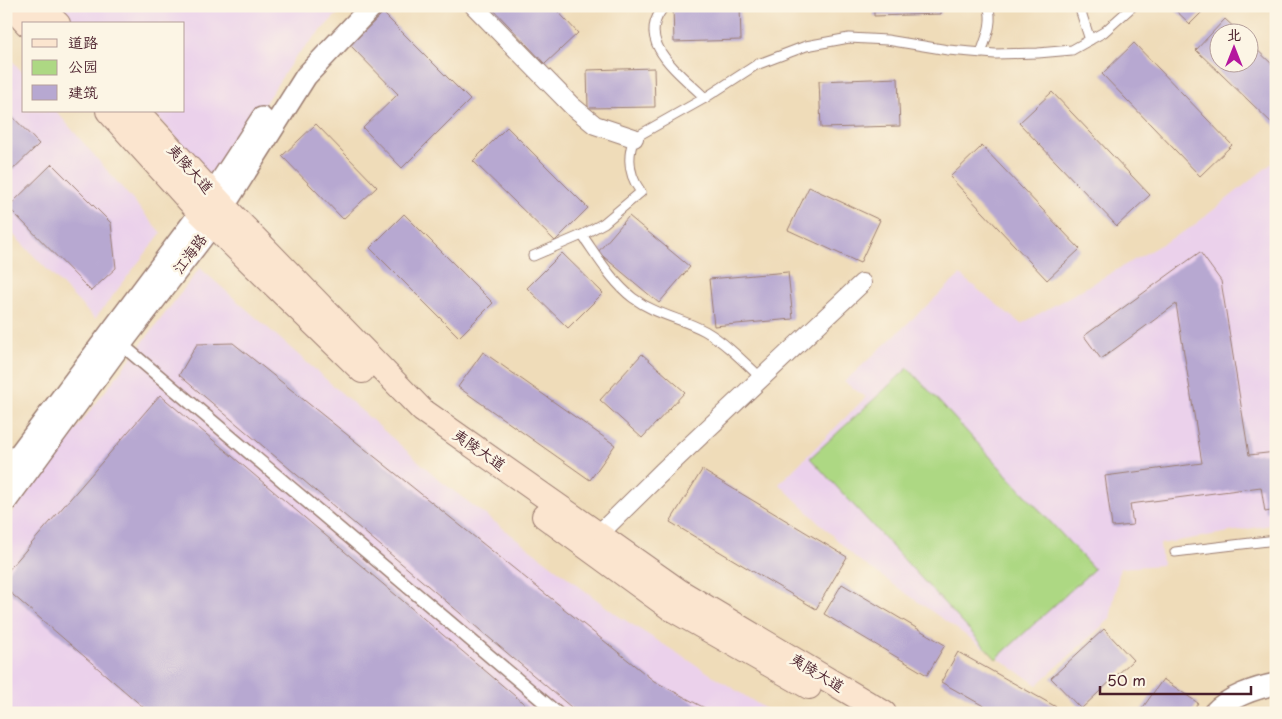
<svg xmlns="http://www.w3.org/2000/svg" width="1282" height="719" viewBox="0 0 1282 719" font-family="'Playpen Sans','LXGW WenKai TC',sans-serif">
<rect width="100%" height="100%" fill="#fcf5e5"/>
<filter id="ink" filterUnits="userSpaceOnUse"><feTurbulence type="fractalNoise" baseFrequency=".02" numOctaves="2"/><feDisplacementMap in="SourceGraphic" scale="10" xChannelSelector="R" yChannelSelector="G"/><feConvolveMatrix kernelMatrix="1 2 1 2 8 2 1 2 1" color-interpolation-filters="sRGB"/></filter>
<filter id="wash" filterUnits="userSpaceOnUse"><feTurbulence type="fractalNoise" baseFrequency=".0096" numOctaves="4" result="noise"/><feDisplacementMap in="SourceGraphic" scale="20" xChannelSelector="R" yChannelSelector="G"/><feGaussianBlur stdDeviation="1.12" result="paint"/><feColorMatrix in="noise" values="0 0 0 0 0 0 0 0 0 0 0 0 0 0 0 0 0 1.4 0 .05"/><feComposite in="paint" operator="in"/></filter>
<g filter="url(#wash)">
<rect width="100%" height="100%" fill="#efdcb9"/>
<g fill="#ebd1eb">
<path d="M60,6H345L295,57L214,181L153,111H184V24H75Z"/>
<path d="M6,54L24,74V111H56L161,233L95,319L6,227Z"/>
<path d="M1276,163V524L1160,544L1162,565L1120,568L1110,619L1037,685L857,559L779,484L866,397L844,382L960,275L1021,324L1192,227L1271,164Z"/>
<path d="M200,268L442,482L617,615L772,713H9L6,710V520Z"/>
</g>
<path fill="#add883" stroke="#7c7c57" d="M908,368L1094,569L996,659L810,458Z"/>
<g id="blocks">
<g fill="#b7a8d1">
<path d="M490,6H553L578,33L545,64Z"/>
<path d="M673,6H740L741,40L674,42Z"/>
<path d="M874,6H941V14L874,16Z"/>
<path d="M1171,6H1208L1190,24Z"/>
<path d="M383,13L470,100L402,168L363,128L398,94L350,45Z"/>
<path d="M1225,19L1239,32H1220V62H1250V43L1276,68V127L1196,50Z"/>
<path d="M1134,43L1232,145L1200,176L1102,74Z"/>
<path d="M654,68L655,107L588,108L587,70Z"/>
<path d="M898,78L900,126L821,128L819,81Z"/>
<path d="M1052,92L1150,195L1117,226L1019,123Z"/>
<path d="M6,110L39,144L6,176Z"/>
<path d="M316,124L377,187L343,219L282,156Z"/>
<path d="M507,127L588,208L555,241L473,161Z"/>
<path d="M982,146L1080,249L1047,280L950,177Z"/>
<path d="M52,164L111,223L116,268L91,291L8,207Z"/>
<path d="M809,187L880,220L860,263L788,230Z"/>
<path d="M404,214L493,303L459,337L370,248Z"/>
<path d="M629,216L690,267L659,303L598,252Z"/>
<path d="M1200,252L1221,281L1249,455L1276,452V510L1265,512L1261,487L1130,504L1133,525L1112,527L1105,476L1202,463L1176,304L1101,359L1084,336Z"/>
<path d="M562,253L603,293L568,328L527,288Z"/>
<path d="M788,272L793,319L714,326L709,279Z"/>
<path d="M233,343L654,681L714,713H578L179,375L197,344Z"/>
<path d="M483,352L615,445L590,480L458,387Z"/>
<path d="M642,354L685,392L642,438L600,400Z"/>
<path d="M160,395L535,713H150L6,589V573Z"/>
<path d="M702,470L847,557L816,609L670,522Z"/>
<path d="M842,584L945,645L927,675L824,614Z"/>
<path d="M1104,629L1133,660L1081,709L1051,678Z"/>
<path d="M958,652L1067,713H996L941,682Z"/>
<path d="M1163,679L1198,703L1191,713H1139Z"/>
</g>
</g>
</g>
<g filter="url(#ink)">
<use href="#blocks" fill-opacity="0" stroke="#9c7e72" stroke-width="1"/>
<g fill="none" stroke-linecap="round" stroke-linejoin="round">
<defs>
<g id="service">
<path d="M665,6C632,41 681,74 705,98"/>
<path d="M1079,6L1090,40"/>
<path d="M981,53C986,38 994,22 988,6"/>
<path d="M582,235C597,256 612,282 633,298C656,315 681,318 705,331C726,343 744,362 761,378"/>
<path d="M533,256L582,235L604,223L641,192C629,176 627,157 634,138L705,98L756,65L806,46L849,38L887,40L948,50L995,54L1038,53L1072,50L1104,32L1133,6"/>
<path d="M1175,552L1276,540"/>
</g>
<path id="pedestrian" d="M121,344L557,713"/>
<g id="minor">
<path d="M474,6L572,106L595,125L634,138"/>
<path d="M598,535L663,471L862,283"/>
</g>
<g id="tertiary">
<path d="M6,472L200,213L262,118"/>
<path d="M6,501L121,344L212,225L306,76L372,6"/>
<path d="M1214,713C1228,697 1256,688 1276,684"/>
</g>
<g id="secondary">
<path d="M10,6L27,24"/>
<path d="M39,6L58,24"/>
<path d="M108,111L200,213L362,371"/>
<path d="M137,111L224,206L422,410L679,591L884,713"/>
<path d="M544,516L670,608L809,687"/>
</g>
</defs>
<use href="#service" stroke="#9c7e72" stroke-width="11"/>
<use href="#pedestrian" stroke="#9c7e72" stroke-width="15"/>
<use href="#minor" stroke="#9c7e72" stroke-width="20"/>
<use href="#tertiary" stroke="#9c7e72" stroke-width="24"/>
<use href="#secondary" stroke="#9c7e72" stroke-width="26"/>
<use href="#service" stroke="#fff" stroke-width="9"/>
<use href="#pedestrian" stroke="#fff" stroke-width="12"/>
<use href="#minor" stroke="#fff" stroke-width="18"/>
<use href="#tertiary" stroke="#fff" stroke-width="21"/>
<use href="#secondary" stroke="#fbe5cf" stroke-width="24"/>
</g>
</g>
<g text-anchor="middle" stroke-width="5" stroke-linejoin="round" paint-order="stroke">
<g font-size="15" fill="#4a1f2b" stroke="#fcf5e5">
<text transform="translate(190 169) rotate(48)" y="5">夷陵大道</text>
<text transform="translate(190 254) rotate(-53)" y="5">江海路</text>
<text transform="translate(479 450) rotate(35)" y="5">夷陵大道</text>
<text transform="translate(817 673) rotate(31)" y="5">夷陵大道</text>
</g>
</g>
<rect width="1282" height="719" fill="none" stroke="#fcf5e5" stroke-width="25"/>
<rect x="22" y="22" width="162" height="90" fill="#fcf5e5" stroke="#b59f9b"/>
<rect x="32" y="39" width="25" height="8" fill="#fbe5cf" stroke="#b59f9b"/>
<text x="68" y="48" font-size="15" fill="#4a1f2b">道路</text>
<rect x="32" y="60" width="25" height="15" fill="#add883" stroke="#b59f9b"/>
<text x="68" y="72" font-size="15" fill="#4a1f2b">公园</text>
<rect x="32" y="85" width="25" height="15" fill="#b7a8d1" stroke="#b59f9b"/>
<text x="68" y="98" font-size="15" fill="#4a1f2b">建筑</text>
<g transform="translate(1234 48)"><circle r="24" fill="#fcf5e5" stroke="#b59f9b"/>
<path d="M0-4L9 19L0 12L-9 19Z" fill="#b5179e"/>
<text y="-8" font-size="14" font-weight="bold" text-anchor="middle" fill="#4a1f2b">北</text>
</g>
<path d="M1100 686v8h151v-8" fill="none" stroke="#4a1f2b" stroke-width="2.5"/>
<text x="1107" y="686" font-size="15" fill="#4a1f2b" stroke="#fcf5e5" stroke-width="4" paint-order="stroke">50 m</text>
</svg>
